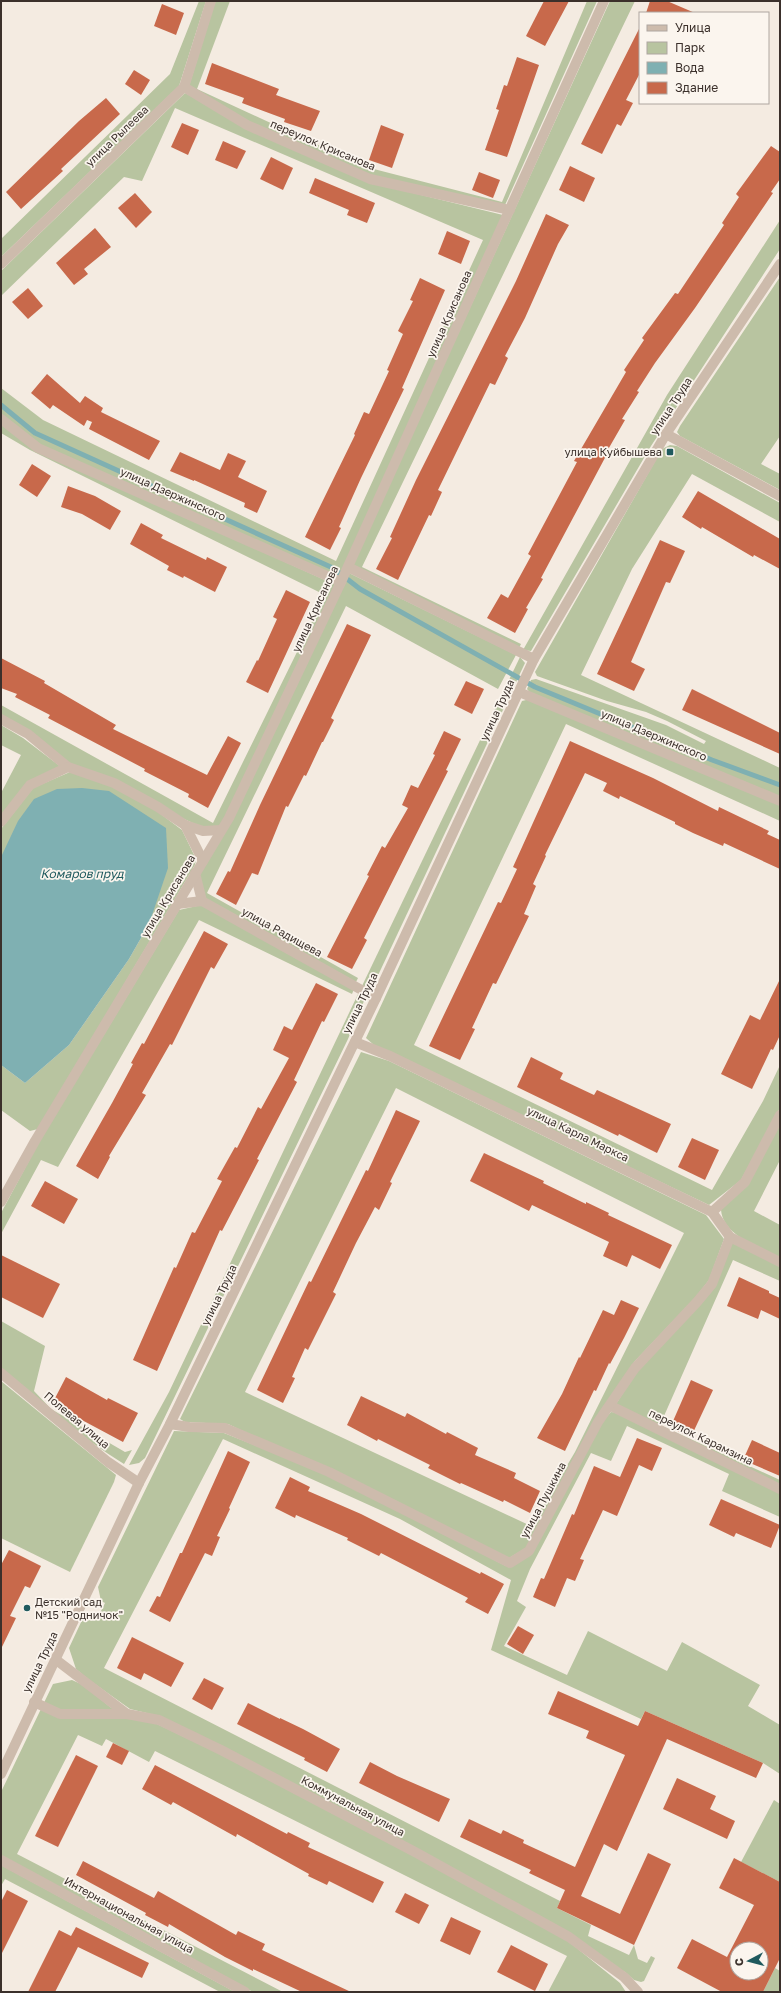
<svg xmlns="http://www.w3.org/2000/svg" width="781" height="1993" viewBox="0 0 781 1993" font-family="'Golos Text',sans-serif">
<rect width="100%" height="100%" fill="#f4ebe1"/>
<g fill="#b8c4a0" fill-rule="evenodd">
<path d="M199,1H206L179,86L1,257V239L170,74Z"/>
<path d="M215,1H230L197,89L366,167L502,202L587,1H597L505,205L371,176L249,122L189,86Z"/>
<path d="M610,1H635L362,567L521,644L519,648L352,566Z"/>
<path d="M185,93L368,182L503,215L340,577L38,446L1,415V388L43,420L336,561L483,240L175,108L142,181L124,177L1,296V271Z"/>
<path d="M780,220V249L651,446L531,651L523,650L667,395Z"/>
<path d="M780,277V436L761,464L780,474V490L680,436L677,432L680,426Z"/>
<path d="M1,422L36,450L336,585L226,816L219,827L203,828L70,764L1,716V705L213,823L325,595L30,450L1,433Z"/>
<path d="M670,445L677,446L780,503V522L692,474L632,569L581,675L780,768V798L531,694L527,689L531,680L536,679L666,725L704,744L706,741L667,721L646,712L607,701L537,676L535,672L662,449Z"/>
<path d="M349,573L516,655L498,689L346,606L207,893L358,978L356,982L205,898L199,873Z"/>
<path d="M520,657L525,663L373,986H362Z"/>
<path d="M530,699L780,804V821L566,724L414,1045L712,1190L763,1101L780,1065V1108L741,1180L709,1205L375,1046L366,1038L522,701Z"/>
<path d="M1,725L23,738L61,767L28,782L1,817V793L21,755L1,745Z"/>
<path d="M70,772L112,786L154,809L182,830L196,859L195,865L38,1129L30,1131L1,1110V1065L25,1083L69,1045L129,959L149,924L1,857V829L33,788Z"/>
<path d="M201,905L354,989L352,994L199,920L58,1167L41,1160L1,1234V1213L39,1142L179,910Z"/>
<path d="M359,992L364,1001L348,1039L145,1458L139,1463L129,1465L169,1392Z"/>
<path d="M361,1052L389,1061L706,1215L724,1239L709,1280L695,1298L635,1361L595,1420L526,1548L509,1558L228,1424L185,1422L180,1419ZM396,1088L684,1233L575,1452L531,1526L245,1392Z"/>
<path d="M780,1123V1160L754,1211L780,1225V1258C761,1248 723,1236 721,1210Z"/>
<path d="M731,1242L780,1265V1281L733,1260L660,1425L780,1480V1487L616,1404L637,1371L700,1304Z"/>
<path d="M1,1321L45,1346L34,1391L51,1409L125,1452L132,1450L124,1464C80,1437 40,1402 1,1368Z"/>
<path d="M1,1381L116,1475L114,1482L70,1572L1,1538Z"/>
<path d="M611,1412L619,1413L780,1493V1517L722,1491L729,1474L627,1426L611,1461L591,1453L530,1569L517,1601L526,1607L504,1646L567,1675L588,1631L667,1671L682,1642L760,1685L748,1706L780,1725V1774L763,1763L645,1711L641,1719L491,1650L511,1580L400,1519L223,1439L104,1668L560,1901L557,1908L591,1925L588,1936L629,1955L634,1945L638,1959L647,1963L651,1956L655,1958L644,1981L641,1982L634,1980L625,1972L159,1716L130,1709L88,1679L76,1669L69,1648L83,1618L94,1615L98,1617L105,1603L101,1601L98,1587L174,1431L224,1433L329,1475L506,1566L532,1553L601,1423Z"/>
<path d="M72,1680L83,1685L110,1707L128,1718L157,1724L218,1753L414,1856L568,1941L620,1983L626,1992H548L567,1956L155,1751L149,1762L106,1739L102,1746L78,1735L17,1854L283,1992H253L1,1856V1792L53,1684Z"/>
<path d="M774,1800L780,1804V1882L741,1862Z"/>
<path d="M1,1865L235,1992H220L5,1879L1,1886Z"/>
<path d="M775,1968L780,1971V1992H763Z"/>
</g>
<path fill="#7fb0b2" d="M82,788L109,791L166,828L168,868L149,924L129,959L69,1045L25,1083L1,1065V857L18,821L34,799L57,789Z"/>
<g fill="none" stroke-linecap="round" stroke-linejoin="round">
<path stroke="#7fb0b2" stroke-width="5" d="M1,405L35,433L333,568L360,589L535,687L712,760L780,785"/>
</g>
<g fill="#c8694b" fill-rule="evenodd">
<path d="M544,1H569L545,46L526,36Z"/>
<path d="M650,1H667L695,13H646Z"/>
<path d="M162,4L184,13L176,35L154,26Z"/>
<path d="M640,27V73L626,100L633,103L621,126L617,124L602,154L581,144Z"/>
<path d="M517,57L539,65L507,157L485,150L499,110L496,109L504,85L507,86Z"/>
<path d="M212,63L279,89L276,95L320,111L311,131L284,122L285,119L242,103L244,98L205,84Z"/>
<path d="M134,70L150,80L141,95L125,84Z"/>
<path d="M106,98L120,114L61,169L63,171L21,209L6,192L79,121Z"/>
<path d="M182,123L199,130L188,155L171,147Z"/>
<path d="M381,125L404,134L392,168L369,160Z"/>
<path d="M223,141L246,151L237,169L215,160Z"/>
<path d="M771,146L780,152V179L771,192L773,193L695,308L655,363L637,391L639,392L622,419L625,420L606,453L607,454L541,578L543,579L526,608L528,609L515,633L487,618L501,594L508,598L531,556L528,554L577,462L574,461L626,372L624,370L644,340L642,338L675,293L678,294L724,225L722,223L739,197L736,194Z"/>
<path d="M271,157L293,168L283,190L260,179Z"/>
<path d="M570,166L595,178L584,202L559,190Z"/>
<path d="M479,172L500,180L493,198L472,190Z"/>
<path d="M315,178L375,203L367,223L347,215L349,210L309,193Z"/>
<path d="M135,193L152,212L136,228L118,208Z"/>
<path d="M546,214L569,225L558,244L525,318L505,356L508,358L495,385L490,383L438,490L442,492L431,516L429,515L398,580L376,569L392,538L390,537L416,480L516,281Z"/>
<path d="M95,228L111,247L84,269L88,274L74,285L56,263Z"/>
<path d="M447,231L470,241L461,264L438,254Z"/>
<path d="M420,278L445,290L402,388L404,389L361,478L339,527L341,528L330,550L305,537L355,435L354,434L364,412L369,414L389,371L387,370L403,334L398,331L413,301L410,300Z"/>
<path d="M28,288L43,306L28,319L12,302Z"/>
<path d="M47,374L80,403L85,396L103,408L101,412L160,441L149,460L89,429L92,422L87,420L84,426L53,405L50,409L31,393Z"/>
<path d="M180,452L220,470L228,453L246,461L238,477L267,491L257,513L244,507L245,503L194,480V481L170,471Z"/>
<path d="M32,464L51,476L37,497L19,485Z"/>
<path d="M68,486L95,496L121,511L110,530L82,514L61,507Z"/>
<path d="M698,491L780,539V569L754,555L753,557L702,527L701,529L682,517Z"/>
<path d="M141,523L163,535L161,538L206,560L207,557L227,567L215,592L184,576L183,578L167,570L169,566L130,544Z"/>
<path d="M660,540L685,551L670,583L666,582L631,662L645,669L634,691L597,674Z"/>
<path d="M286,590L310,602L268,693L246,682L257,660L258,661L277,619L273,617Z"/>
<path d="M347,624L371,635L331,718L334,720L323,742H322L306,776L304,775L288,807L286,806L258,875L252,873L236,905L216,894L228,871L230,872L260,805Z"/>
<path d="M1,658L45,681L44,683L116,725L113,729L207,775L228,736L241,743L208,808L188,797L189,794L144,771L145,769L48,718L50,715L15,697L17,694L1,688Z"/>
<path d="M466,681L484,689L472,714L454,705Z"/>
<path d="M692,689L780,733V754L682,710Z"/>
<path d="M444,731L461,739L446,770L448,771L364,938L367,940L352,969L327,957L369,876L367,875L382,846L385,848L408,808L402,805L411,785L418,788L435,755L433,754Z"/>
<path d="M570,741L653,778L718,811L719,807L769,831L767,834L780,840V869L724,843L723,846L693,833L675,824V822L620,796L619,799L603,791L607,783L585,773L545,855L546,856L533,884L536,886L524,914L529,916L496,984L493,983L472,1028L475,1029L460,1060L429,1046L498,902L501,903L517,869L513,867Z"/>
<path d="M204,931L228,944L214,969L211,967L172,1045L170,1044L142,1093L146,1095L109,1156L110,1157L98,1179L76,1166L112,1103L133,1064L131,1063L142,1043L144,1044Z"/>
<path d="M780,979V1035L773,1050L771,1049L752,1089L721,1074L750,1015L760,1020Z"/>
<path d="M316,983L338,994L324,1022L322,1021L294,1080L297,1082L257,1159L259,1160L222,1231L220,1230L157,1371L133,1360L174,1267L176,1268L192,1232L195,1233L222,1181L217,1179L235,1147L237,1148L258,1107L261,1109L289,1058L273,1050L284,1026L292,1030Z"/>
<path d="M531,1057L563,1073L560,1079L594,1095L597,1090L671,1124L657,1153L619,1134L618,1136L517,1087Z"/>
<path d="M396,1110L420,1121L390,1182L392,1183L379,1210L375,1207L356,1243L333,1292L336,1294L308,1350L305,1348L292,1377L295,1378L283,1403L257,1390L309,1281L311,1282L366,1170L368,1171Z"/>
<path d="M692,1138L719,1150L705,1180L678,1167Z"/>
<path d="M484,1153L544,1181L543,1183L586,1204V1202L609,1213L608,1215L672,1245L660,1269L632,1255L627,1267L603,1256L609,1242L532,1205L529,1211L470,1181Z"/>
<path d="M45,1181L78,1199L64,1224L31,1206Z"/>
<path d="M1,1255L60,1284L43,1318L1,1297Z"/>
<path d="M739,1277L769,1291V1293L780,1298V1319L761,1310L758,1319L727,1306Z"/>
<path d="M621,1300L639,1308L624,1338L610,1364L609,1363L596,1391L594,1390L565,1451L537,1438L562,1394L579,1357L580,1358L603,1310L614,1315Z"/>
<path d="M66,1377L107,1400L108,1398L138,1413L123,1442L52,1404Z"/>
<path d="M691,1380L713,1390L691,1437L670,1428Z"/>
<path d="M361,1396L405,1417L407,1413L446,1434L447,1432L478,1448L475,1455L516,1473L514,1478L540,1491L530,1513L504,1500L503,1502L461,1483L460,1484L428,1468L430,1465L378,1439L377,1441L347,1425Z"/>
<path d="M637,1438L662,1448L652,1471L639,1465L617,1516L603,1510L580,1559L584,1560L575,1581L567,1578L555,1607L533,1597L541,1578L544,1579L572,1514L574,1515L594,1466L620,1477Z"/>
<path d="M752,1440L780,1453V1476L743,1460Z"/>
<path d="M228,1451L250,1462L229,1508L230,1509L217,1536L220,1537L212,1556L205,1553L170,1622L149,1611L157,1596L160,1597L180,1553H182Z"/>
<path d="M290,1477L310,1487L308,1491L361,1514L480,1574L481,1572L504,1584L488,1614L465,1602L468,1598L381,1553L379,1556L347,1540L348,1538L296,1515L295,1518L275,1508Z"/>
<path d="M721,1499L780,1525L771,1548L736,1533L734,1537L709,1525Z"/>
<path d="M9,1550L41,1566L30,1588L25,1586L10,1616L16,1618L1,1649V1565Z"/>
<path d="M518,1626L534,1635L523,1654L507,1644Z"/>
<path d="M132,1637L184,1663L171,1687L144,1673L141,1680L117,1668Z"/>
<path d="M204,1678L224,1688L212,1710L192,1699Z"/>
<path d="M558,1691L638,1726L645,1711L763,1763L756,1778L667,1739L617,1851L604,1844L581,1896L620,1914L648,1853L671,1864L634,1945L557,1908L565,1890L529,1873L531,1870L460,1837L469,1819L501,1834L503,1830L524,1840L523,1843L575,1867L625,1755L586,1738L589,1731L548,1714Z"/>
<path d="M248,1703L280,1719V1718L303,1729L340,1749L327,1772L304,1760L305,1758L237,1724Z"/>
<path d="M113,1743L129,1751L122,1765L106,1757Z"/>
<path d="M76,1755L98,1766L58,1847L35,1836Z"/>
<path d="M370,1762L397,1776L450,1799L439,1822L359,1783Z"/>
<path d="M155,1765L287,1834L288,1832L310,1843L308,1847L384,1882L373,1903L329,1881L327,1885L308,1876L309,1874L237,1834L236,1837L173,1802L171,1805L142,1789Z"/>
<path d="M677,1778L716,1796L710,1809L735,1821L727,1839L663,1809Z"/>
<path d="M734,1858L780,1882V1958L763,1992H722L677,1968L692,1939L727,1957L754,1905L719,1888ZM737,1949H761V1973H737Z"/>
<path d="M83,1861L154,1898L158,1891L236,1935L238,1931L265,1944L262,1950L351,1992H302L253,1969V1971L225,1957L169,1924L168,1927L145,1915L146,1913L76,1875Z"/>
<path d="M7,1890L28,1901L1,1955V1902Z"/>
<path d="M405,1893L429,1905L419,1924L395,1912Z"/>
<path d="M451,1917L481,1931L470,1955L440,1941Z"/>
<path d="M76,1927L149,1963L142,1978L78,1947L55,1992H28L59,1930L71,1936Z"/>
<path d="M511,1945L548,1964L535,1991L497,1972Z"/>
</g>
<g fill="none" stroke-linecap="round" stroke-linejoin="round">
<g stroke="#cdbbac" stroke-width="10">
<path d="M184,87L247,125L370,179L510,210"/>
<path d="M1,264L184,87L211,1"/>
<path d="M1,419L38,448L341,582"/>
<path d="M666,434L780,496"/>
<path d="M348,567L534,659"/>
<path d="M519,692L780,801"/>
<path d="M1,719L28,734L68,767L114,783L158,807L185,825L203,861"/>
<path d="M1,822L30,785L68,767"/>
<path d="M185,825L203,831L221,830"/>
<path d="M195,873L202,901L376,998"/>
<path d="M177,904L202,901"/>
<path d="M355,1042L390,1056L712,1212L730,1237L780,1262"/>
<path d="M1,1202L35,1141L229,818L341,582L604,1"/>
<path d="M712,1212L745,1182L780,1115"/>
<path d="M1,1373L108,1462L139,1483"/>
<path d="M611,1406L780,1489"/>
<path d="M170,1424L189,1427L225,1428L329,1472L510,1563L529,1551L598,1422L635,1368L697,1302L712,1284L730,1237"/>
<path d="M55,1659L127,1714"/>
<path d="M34,1702L60,1714H127L159,1720L221,1750L415,1852L569,1937L624,1977L638,1992"/>
<path d="M1,1774L139,1483L170,1424L376,998L534,659L666,434L780,264"/>
<path d="M1,1860L245,1992"/>
</g>
</g>
<g fill="#1f5a5e" stroke="#fbf5ee" stroke-width="1.5">
<rect x="666" y="448" width="8" height="8" rx="2"/>
<circle cx="27" cy="1608" r="4"/>
</g>
<g text-anchor="middle" stroke-width="3.5" stroke-linejoin="round" paint-order="stroke">
<g font-size="11" fill="#3b302b" stroke="#fbf5ee">
<text transform="translate(117 136) rotate(-44)" y="4">улица Рылеева</text>
<text transform="translate(323 145) rotate(23)" y="4">переулок Крисанова</text>
<text transform="translate(449 314) rotate(-66)" y="4">улица Крисанова</text>
<text transform="translate(671 406) rotate(-57)" y="4">улица Труда</text>
<text transform="translate(173 494) rotate(24)" y="4">улица Дзержинского</text>
<text transform="translate(315 609) rotate(-65)" y="4">улица Крисанова</text>
<text transform="translate(497 710) rotate(-65)" y="4">улица Труда</text>
<text transform="translate(654 735) rotate(23)" y="4">улица Дзержинского</text>
<text transform="translate(168 896) rotate(-59)" y="4">улица Крисанова</text>
<text transform="translate(282 932) rotate(29)" y="4">улица Радищева</text>
<text transform="translate(360 1003) rotate(-64)" y="4">улица Труда</text>
<text transform="translate(578 1134) rotate(26)" y="4">улица Карла Маркса</text>
<text transform="translate(219 1295) rotate(-64)" y="4">улица Труда</text>
<text transform="translate(77 1420) rotate(40)" y="4">Полевая улица</text>
<text transform="translate(701 1437) rotate(26)" y="4">переулок Карамзина</text>
<text transform="translate(543 1500) rotate(-62)" y="4">улица Пушкина</text>
<text transform="translate(40 1662) rotate(-64)" y="4">улица Труда</text>
<text transform="translate(353 1806) rotate(28)" y="4">Коммунальная улица</text>
<text transform="translate(129 1915) rotate(29)" y="4">Интернациональная улица</text>
</g>
<g font-size="11" fill="#3b302b" stroke="#fbf5ee" text-anchor="end">
<text x="662" y="456">улица Куйбышева</text>
<text x="35" y="1606" text-anchor="start">Детский сад<tspan x="35" dy="13">№15 "Родничок"</tspan></text>
</g>
<g font-size="12" font-style="italic" fill="#1f5a5e" stroke="#fbf5ee">
<text x="82" y="878">Комаров пруд</text>
</g>
</g>
<rect width="781" height="1993" fill="none" stroke="#3b302b" stroke-width="4"/>
<rect x="639" y="12" width="130" height="92" fill="#fbf5ee" stroke="#aea6a0"/>
<rect x="647" y="25" width="20" height="6" fill="#cdbbac" stroke="#aea6a0"/>
<text x="675" y="32" font-size="12" fill="#3b302b">Улица</text>
<rect x="647" y="42" width="20" height="12" fill="#b8c4a0" stroke="#aea6a0"/>
<text x="675" y="52" font-size="12" fill="#3b302b">Парк</text>
<rect x="647" y="62" width="20" height="12" fill="#7fb0b2" stroke="#aea6a0"/>
<text x="675" y="72" font-size="12" fill="#3b302b">Вода</text>
<rect x="647" y="82" width="20" height="12" fill="#c8694b" stroke="#aea6a0"/>
<text x="675" y="92" font-size="12" fill="#3b302b">Здание</text>
<g transform="translate(749 1961) rotate(263)"><circle r="19" fill="#fbf5ee" stroke="#aea6a0"/>
<path d="M0-3L7 15L0 10L-7 15Z" fill="#1f5a5e"/>
<text y="-6" font-size="11" font-weight="bold" text-anchor="middle" fill="#3b302b">С</text>
</g>
</svg>
